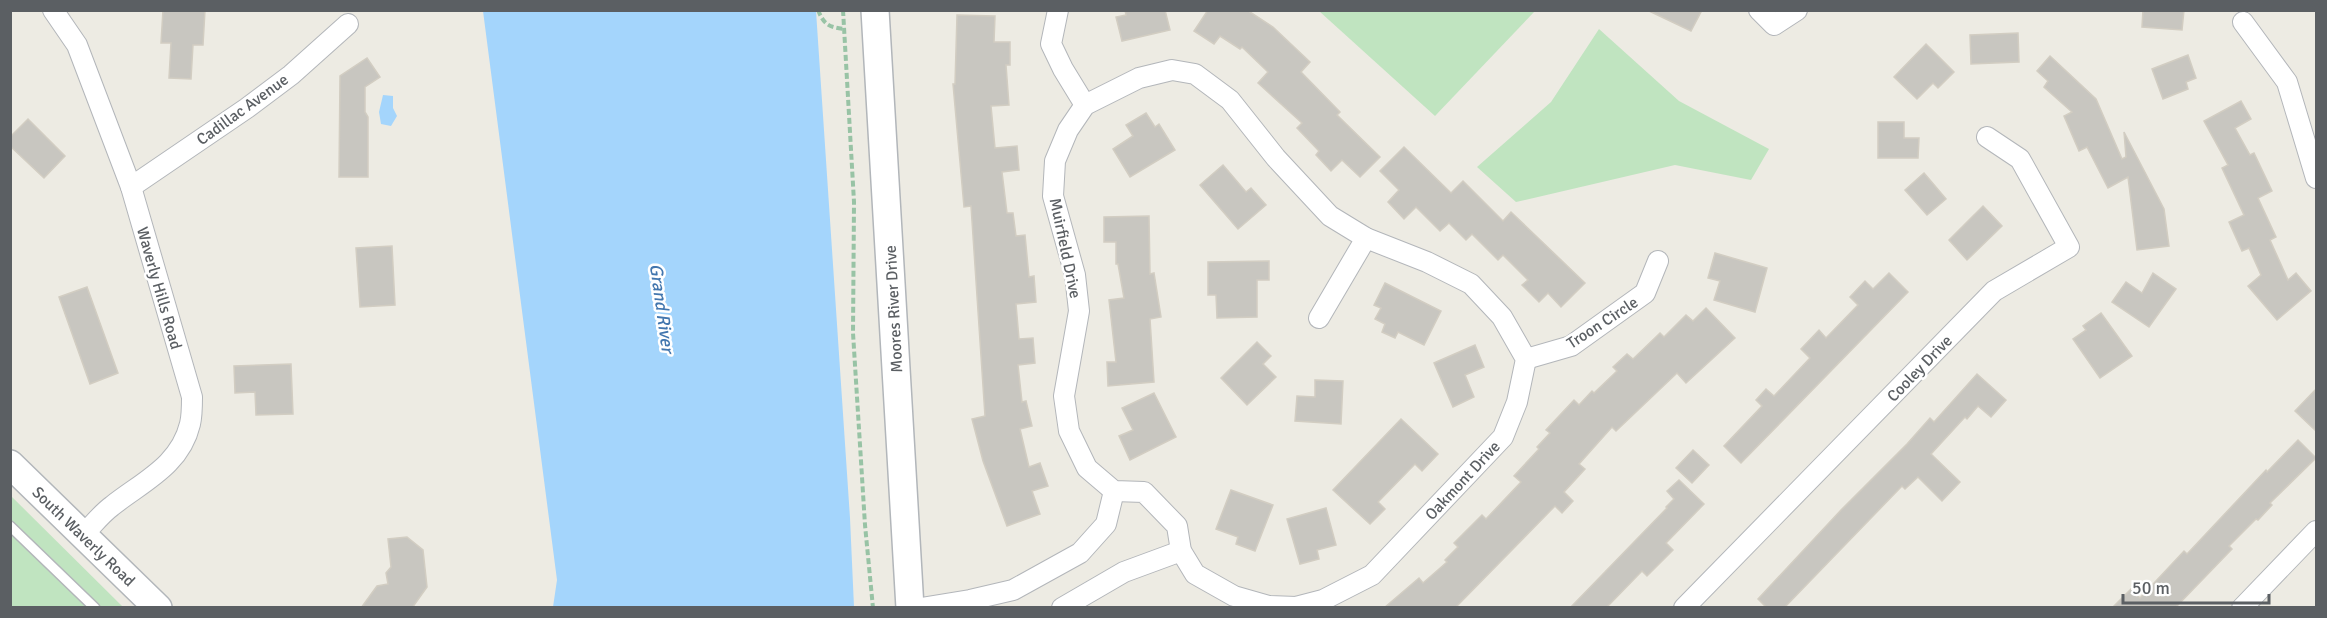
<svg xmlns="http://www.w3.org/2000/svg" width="2327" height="618" viewBox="0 0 2327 618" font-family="Signika,sans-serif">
<rect width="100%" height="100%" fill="#edebe3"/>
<g fill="#c0e4c0">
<path d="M1319,11H1535L1435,116Z"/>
<path d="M1599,29L1679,101L1769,149L1751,180L1675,165L1516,202L1477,167L1551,102Z"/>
<path d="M11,496L123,607H11Z"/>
</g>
<g fill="#a4d5fc">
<path d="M483,11H816L850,518L854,607H553L557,580Z"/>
<path d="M383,95L393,96V108L397,116L391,126L381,124L379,112Z"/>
</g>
<g fill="#c8c6c0" stroke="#d2cdc2" stroke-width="1.5">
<path d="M163,10H205L203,45H193L191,79L169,78L171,43H161Z"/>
<path d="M1125,10H1165L1170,30L1122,41L1116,17L1126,15Z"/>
<path d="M1208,10H1247L1273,27L1310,62L1301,72L1340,112L1337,115L1380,157L1360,177L1342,160L1331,171L1316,155L1319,151L1297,128L1302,123L1258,83L1268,72L1242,47L1240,49L1220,36L1214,44L1194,31Z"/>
<path d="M1647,10H1702L1691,31Z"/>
<path d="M2143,10H2184L2182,30L2142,27Z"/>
<path d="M957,15L995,16L994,42H1010V65H1006L1009,105L991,106L995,148L1017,146L1019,170L1002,172L1007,213H1013L1016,236L1025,235L1029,277L1034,276L1036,302L1016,304L1019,339L1033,338L1035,363L1018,365L1022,402L1026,401L1032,426L1020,429L1029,467L1040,463L1048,486L1032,491L1040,514L1007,526L983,461L972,419L985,416L971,206L964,207L953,84H955Z"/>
<path d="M2018,33L2019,62L1971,64L1970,35Z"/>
<path d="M1926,44L1954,72L1938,88L1933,83L1917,99L1894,77Z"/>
<path d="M2188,55L2196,78L2186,82L2188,89L2163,99L2152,69Z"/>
<path d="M2050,56L2096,99L2122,159L2126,157L2124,132L2164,209L2169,246L2137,250L2128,177L2108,188L2087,147L2079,151L2064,116L2072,112L2044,87L2048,81L2037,71Z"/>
<path d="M367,58L380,77L365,87V112L368,117V177H339L340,76Z"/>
<path d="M2241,101L2251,119L2235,128L2250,155L2254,153L2272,191L2258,198L2276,237L2270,240L2288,280L2296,273L2311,291L2277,320L2248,286L2261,275L2249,248L2242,251L2229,222L2244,215L2222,168L2228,165L2204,121Z"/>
<path d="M1146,113L1155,127L1159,124L1175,150L1130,177L1113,149L1133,136L1126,125Z"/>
<path d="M28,119L65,156L44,178L10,146V137Z"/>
<path d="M1878,122H1904V138H1919L1918,158H1878Z"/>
<path d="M1404,147L1451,193L1463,181L1503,221L1511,212L1585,283L1561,307L1548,293L1539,302L1522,285L1528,280L1503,255L1498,260L1472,234L1466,240L1449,223L1440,231L1416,207L1404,219L1388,202L1399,190L1380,171Z"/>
<path d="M1223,165L1246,192L1251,188L1266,205L1238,229L1200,185Z"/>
<path d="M1924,173L1946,199L1927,215L1905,190Z"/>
<path d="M1983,206L2002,226L1967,260L1949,240Z"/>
<path d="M1149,216L1150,274L1154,273L1161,317L1150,319L1154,382L1108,386L1107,362H1116L1109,300L1124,298L1118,264H1116V242H1104V217Z"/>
<path d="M392,246L395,305L360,307L356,248Z"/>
<path d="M1715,253L1767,268L1755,312L1714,300L1720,281L1708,278Z"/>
<path d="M1269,261V280H1257V317L1217,318L1216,295H1208V262Z"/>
<path d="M1889,273L1908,292L1741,463L1724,446L1762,406L1756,400L1766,389L1774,396L1810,358L1801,349L1819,330L1826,338L1858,305L1850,297L1865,281L1873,289Z"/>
<path d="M2153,273L2176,289L2149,327L2112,302L2126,282L2142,293Z"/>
<path d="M1385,283L1441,311L1424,345L1398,332L1395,338L1382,332L1385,324L1375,319L1381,308L1374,305Z"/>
<path d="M87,287L118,373L90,384L59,297Z"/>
<path d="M1706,308L1735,338L1686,383L1677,373L1616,431L1612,427L1579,464L1585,469L1564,492L1573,501L1562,513L1555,506L1455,608H1384L1419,578L1423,583L1447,562L1445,560L1458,547L1454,543L1482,515L1486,519L1521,482L1514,476L1539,449L1537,447L1550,433L1546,430L1574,400L1579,405L1592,391L1594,393L1617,371L1613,367L1627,354L1633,359L1660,333L1664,337L1686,315L1693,321Z"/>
<path d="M2101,313L2132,356L2100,378L2073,339L2086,330L2083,326Z"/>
<path d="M1257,342L1271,356L1263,364L1276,377L1247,405L1221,378Z"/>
<path d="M1475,345L1484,367L1465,375L1474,397L1453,407L1434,363Z"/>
<path d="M291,364L293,414L256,415L255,392L235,393L234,366Z"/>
<path d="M1977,374L2006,400L1991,417L1978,406L1967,419L1965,417L1931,454L1960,482L1942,501L1918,477L1905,489L1902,486L1784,608H1767L1758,599L1841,510L1907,444L1930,418L1934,422Z"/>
<path d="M1315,380L1343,381L1341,424L1295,421L1297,396L1315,397Z"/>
<path d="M2316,389V431L2295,411Z"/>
<path d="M1154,393L1176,437L1130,460L1119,436L1133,430L1122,408Z"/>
<path d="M1401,419L1438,454L1422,471L1415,464L1378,502L1385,509L1370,524L1333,490Z"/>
<path d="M2298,440L2316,458L2270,503L2272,505L2258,520L2256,519L2229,546L2232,549L2175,608H2112L2131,589L2140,598L2184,551L2187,554L2266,470L2267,472Z"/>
<path d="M1693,450L1709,465L1692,483L1676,468Z"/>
<path d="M1679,480L1704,504L1666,543L1673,550L1647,576L1642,571L1606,608H1570L1667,508L1666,507L1674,499L1667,491Z"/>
<path d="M1231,490L1273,505L1255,551L1236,544L1238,537L1216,529Z"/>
<path d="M1326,508L1336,545L1317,550L1319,559L1300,564L1287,519Z"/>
<path d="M407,537L423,550L427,587L412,608H361L377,586L388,584L386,573L391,567L388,539Z"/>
</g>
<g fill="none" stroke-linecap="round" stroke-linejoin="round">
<defs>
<path id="lane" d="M10,526L95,608"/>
<g id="street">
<path d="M53,10L77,45L131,187L192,397C192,406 192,416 190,424C180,466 142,482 112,506C101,514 92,526 83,535"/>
<path d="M1058,10L1051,44L1063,69L1085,105"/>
<path d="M1759,10L1774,25L1797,10"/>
<path d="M2243,22L2287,82L2316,178"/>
<path d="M1172,70L1195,74L1230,100L1276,158L1330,216L1366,238L1427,262L1471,284L1502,317L1526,359L1517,402L1503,437L1372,575L1323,600L1296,607L1269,606L1234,596L1195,574L1181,551L1177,526L1144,492L1114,491L1087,468L1069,431L1064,396L1079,311L1075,275L1053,196L1055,161L1068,130L1085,105L1139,78Z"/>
<path d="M131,187L247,108L291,75L348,24"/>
<path d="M1319,318L1366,238"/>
<path d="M1526,359L1571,346L1645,293L1658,261"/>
<path d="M921,608L970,600L1013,590L1080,553L1106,524L1114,491"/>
<path d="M1062,608L1124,572L1181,551"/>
<path d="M1684,608L1994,291L2069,247L2020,159L1987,137"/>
<path d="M2242,608L2316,531"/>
</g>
<g id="secondary">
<path d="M875,10L910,608"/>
<path d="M10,464L158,608"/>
</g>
</defs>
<use href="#lane" stroke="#b3b6ba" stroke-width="12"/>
<use href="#street" stroke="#b3b6ba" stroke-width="22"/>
<use href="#secondary" stroke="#b2b6ba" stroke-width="30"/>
<g stroke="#98c3a5" stroke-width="4" stroke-dasharray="6 3" stroke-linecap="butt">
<path d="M818,10C824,25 829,27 844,29"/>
<path d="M843,10L854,202L853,333L865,525L873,608"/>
</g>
<use href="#lane" stroke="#fff" stroke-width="9"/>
<use href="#street" stroke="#fff" stroke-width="20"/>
<use href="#secondary" stroke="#fff" stroke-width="27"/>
</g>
<g text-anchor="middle" stroke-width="5" stroke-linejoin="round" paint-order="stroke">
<g font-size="16" fill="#5b5f63" stroke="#fff">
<text transform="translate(242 109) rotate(-36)" y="6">Cadillac Avenue</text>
<text transform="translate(1066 248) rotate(78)" y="6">Muirfield Drive</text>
<text transform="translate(160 288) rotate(74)" y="6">Waverly Hills Road</text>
<text transform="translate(893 309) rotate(-93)" y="6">Moores River Drive</text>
<text transform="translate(1602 322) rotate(-33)" y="6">Troon Circle</text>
<text transform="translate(1919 368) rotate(-46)" y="6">Cooley Drive</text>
<text transform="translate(1462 480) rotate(-47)" y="6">Oakmont Drive</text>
<text transform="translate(84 536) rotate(44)" y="6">South Waverly Road</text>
</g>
<g font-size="18" font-style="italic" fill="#4276ae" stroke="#fff">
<text transform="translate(662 308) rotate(82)" y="6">Grand River</text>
</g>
</g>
<rect width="2327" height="618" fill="none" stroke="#5b5f63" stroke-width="24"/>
<path d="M2123 594v9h146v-9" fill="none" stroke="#5b5f63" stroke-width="3"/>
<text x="2132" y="594" font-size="18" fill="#5b5f63" stroke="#ffffff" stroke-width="4.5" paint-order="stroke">50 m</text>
</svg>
